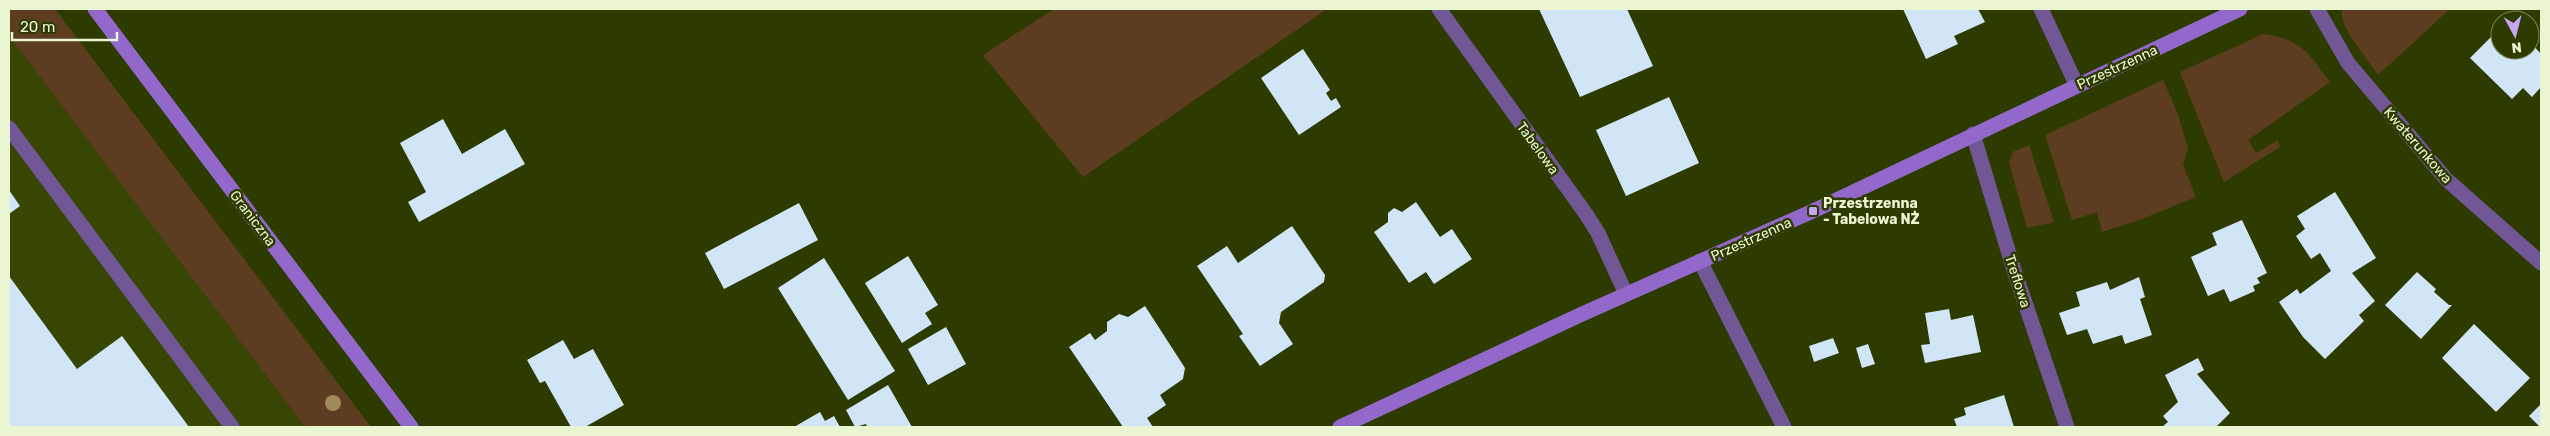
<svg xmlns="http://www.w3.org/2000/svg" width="2550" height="436" viewBox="0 0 2550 436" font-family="Rubik,sans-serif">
<rect width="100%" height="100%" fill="#2e3b00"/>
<path fill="#384604" d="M9,36L305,427H9Z"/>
<g fill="#5d3d20">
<path d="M9,9H55L371,427H305L9,36Z"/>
<path d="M1054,9H1327L1083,177L983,55Z"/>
<path d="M2342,9H2450L2378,75C2368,59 2338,27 2342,9Z"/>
<path d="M2263,34C2302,39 2308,53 2330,82L2248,140L2256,153L2278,140L2280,147L2224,182L2180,72Z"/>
<path d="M2163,80L2177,112L2188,148L2183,165L2196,197L2142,219L2102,232L2097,212L2072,220L2045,135Z"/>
<path d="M2029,145L2054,222L2027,228L2009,162L2013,152Z"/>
</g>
<g fill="#d0e5f6">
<path d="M1539,9H1627L1653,66L1580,97Z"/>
<path d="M1903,9H1978L1985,22L1954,36L1958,44L1926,59Z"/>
<path d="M2500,28V50H2530V42L2541,54V87L2532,97L2523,88L2512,99L2470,58Z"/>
<path d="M1303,49L1330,90L1326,93L1331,101L1336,98L1341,107L1299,135L1261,78Z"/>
<path d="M1669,97L1699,163L1626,196L1596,130Z"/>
<path d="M443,119L462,154L505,129L525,164L419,222L408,202L426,192L400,143Z"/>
<path d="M9,190L20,206L9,214Z"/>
<path d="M2335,192L2376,258L2352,273L2375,301L2359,315L2364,321L2325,359L2303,337L2279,302L2297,289L2300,294L2331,271L2320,253L2311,259L2296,236L2305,229L2297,216Z"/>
<path d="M1416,202L1440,237L1452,229L1472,259L1434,284L1426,272L1409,283L1374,232L1388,222V213L1394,208L1402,212Z"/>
<path d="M799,203L818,240L724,289L705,253Z"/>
<path d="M2242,220L2267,273L2257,278L2260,283L2253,286L2255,291L2230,302L2224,289L2208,296L2191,257L2217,245L2212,233Z"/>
<path d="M1292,226L1325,275L1324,282L1281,312L1279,323L1293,344L1260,366L1239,336L1243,334L1197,266L1227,246L1238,263Z"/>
<path d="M908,256L938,305L925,313L932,324L902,343L865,283Z"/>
<path d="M824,258L895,371L848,400L778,288Z"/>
<path d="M2417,272L2436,289L2434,292L2449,305H2452L2421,339L2385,305Z"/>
<path d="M9,276L77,369L122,336L189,427H9Z"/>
<path d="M2139,277L2145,297L2140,299L2152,335L2125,344L2122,335L2093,344L2087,329L2067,335L2059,313L2080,306L2076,292L2107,282L2110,290Z"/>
<path d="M1145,306L1185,368L1183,379L1160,395L1166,405L1147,418L1153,427H1123L1069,347L1090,333L1095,340L1107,331V322L1119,314L1128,317Z"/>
<path d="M1949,309L1951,320L1973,315L1981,352L1925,363L1921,345L1930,344L1925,313Z"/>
<path d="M2474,324L2530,378L2496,412L2442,358Z"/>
<path d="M946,327L966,364L928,385L908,349Z"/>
<path d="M1833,338L1839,353L1814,362L1809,346Z"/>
<path d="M563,340L574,359L593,349L624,405L585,427H571L545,381L540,383L527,360Z"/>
<path d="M1868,344L1875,364L1862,368L1856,348Z"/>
<path d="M2198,358L2204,370L2197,374L2230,413L2216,427H2162L2168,422L2163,416L2178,402L2165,375Z"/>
<path d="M888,385L912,427H867L866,424L855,427L846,410Z"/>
<path d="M2004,395L2014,427H1957L1954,419L1966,415L1964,408Z"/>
<path d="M2541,404V427H2540L2529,416Z"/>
<path d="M820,412L825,421L834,416L840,427H794Z"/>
</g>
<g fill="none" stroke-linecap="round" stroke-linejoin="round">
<g stroke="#715795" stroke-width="15">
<path d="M9,128L232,427"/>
<path d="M1700,261L1784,427"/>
</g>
<g stroke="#715795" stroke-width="15">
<path d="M1439,9L1586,214L1598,233L1626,294"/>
<path d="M2041,9L2077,86"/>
<path d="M2317,9L2348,63L2446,179L2541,263"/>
<path d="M1973,134L2013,267L2067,427"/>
</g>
<g stroke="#9368cb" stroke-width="15">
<path d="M95,9L411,427"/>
<path d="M1340,427L1580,315L1813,211L2240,9"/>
</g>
</g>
<circle fill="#9f8a59" cx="333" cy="403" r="8"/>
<rect fill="#c4a7f1" stroke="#2e3b00" stroke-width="2" x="1808" y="206" width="10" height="10" rx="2.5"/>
<g text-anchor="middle" stroke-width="5" stroke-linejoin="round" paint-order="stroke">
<g font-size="14" fill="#eaf6d2" stroke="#2e3b00">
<text transform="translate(2117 67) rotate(-25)" y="5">Przestrzenna</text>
<text transform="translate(2418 145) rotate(49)" y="5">Kwaterunkowa</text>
<text transform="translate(1538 148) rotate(54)" y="5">Tabelowa</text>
<text transform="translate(253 218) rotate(53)" y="5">Graniczna</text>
<text transform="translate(1751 239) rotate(-24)" y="5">Przestrzenna</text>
<text transform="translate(2018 281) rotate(72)" y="5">Treflowa</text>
</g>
<g font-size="14" font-weight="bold" fill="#eaf6d2" stroke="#2e3b00" text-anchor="start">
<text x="1823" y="208">Przestrzenna<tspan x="1823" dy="16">- Tabelowa NŻ</tspan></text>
</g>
</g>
<rect width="2550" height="436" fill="none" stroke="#eaf6d2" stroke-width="20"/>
<g transform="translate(2515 35) rotate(173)"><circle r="24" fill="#2e3b00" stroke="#798654"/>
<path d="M0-4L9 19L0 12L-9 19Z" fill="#c4a7f1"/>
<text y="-8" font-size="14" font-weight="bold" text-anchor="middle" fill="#eaf6d2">N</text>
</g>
<path d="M12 32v8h105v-8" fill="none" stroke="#eaf6d2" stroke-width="2.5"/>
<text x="20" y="32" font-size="15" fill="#eaf6d2" stroke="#2e3b00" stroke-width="4" paint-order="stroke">20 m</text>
</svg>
